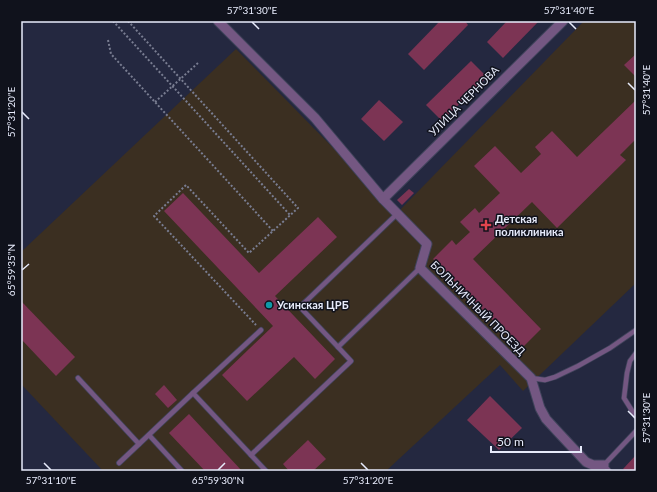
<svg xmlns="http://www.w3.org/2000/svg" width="657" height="492" viewBox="0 0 657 492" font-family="Lato,sans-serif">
<rect width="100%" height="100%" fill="#242840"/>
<path fill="#3b2f21" d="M584,21H636V283L523,391L500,365L386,471H103L21,384V252L236,49L397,213Z"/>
<g fill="#7c3454">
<path d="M440,21H465L468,25L424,70L408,54Z"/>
<path d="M507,21H539L503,58L487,42Z"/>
<path d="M636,54V77L624,65Z"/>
<path d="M471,61L487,77L442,121L426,105Z"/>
<path d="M379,100L403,122L384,141L361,119Z"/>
<path d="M636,100V139L620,155L626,160L557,228L532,202L473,259L541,329L521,349L433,259L452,240L456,245L470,232L460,222L475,208L479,213L500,193L474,166L495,146L521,173L541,154L535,147L552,131L577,157Z"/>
<path d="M409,189L414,193L402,205L397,200Z"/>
<path d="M183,193L259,273L318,217L337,237L275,296L335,359L315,379L294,357L247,401L222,375L273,326L164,211Z"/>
<path d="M21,301L75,357L56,376L21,339Z"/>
<path d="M164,385L177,400L168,408L155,394Z"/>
<path d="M490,396L522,428L499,450L467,420Z"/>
<path d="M189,414L242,471H205L169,433Z"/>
<path d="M308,440L326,459L313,471H289L283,464Z"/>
<path d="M636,455V471H626L623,469Z"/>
</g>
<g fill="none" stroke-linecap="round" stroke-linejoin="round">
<defs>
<g id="lane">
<path d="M397,214L300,307L338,347L420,268"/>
<path d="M636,353L630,361L627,373L624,398L636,417"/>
<path d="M78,378L139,444"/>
<path d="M531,378L545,380L555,377L578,366L610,348L636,330"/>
<path d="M193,393L261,330"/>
<path d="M149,435L182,471"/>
<path d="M119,463L193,393L251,455"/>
<path d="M266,471L251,455L351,361L338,347"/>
<path d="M609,471L604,465L636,431"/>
</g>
<g id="street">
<path d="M218,21L315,118L383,199L427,244L420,268L531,378L540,408L546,419L557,431L586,462L593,465H604"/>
<path d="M383,199L563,21"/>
</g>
</defs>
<use href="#lane" stroke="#3f435a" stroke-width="6"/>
<use href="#street" stroke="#3f435a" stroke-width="11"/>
<g stroke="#797d91" stroke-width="2" stroke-dasharray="2 2" stroke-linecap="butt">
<path d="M113,21L290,215"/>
<path d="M128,21L298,208L249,253L186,185L154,216L256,325"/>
<path d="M108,40L111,54L273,231"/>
<path d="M155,102L198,63"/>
</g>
<use href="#lane" stroke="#745782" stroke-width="4.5"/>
<use href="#street" stroke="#745782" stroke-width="9"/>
</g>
<path fill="none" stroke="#e7ebfb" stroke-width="1.5" d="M252,22L259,29M569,22L576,29M628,83L635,90M22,112L29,119M22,270L29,264M628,411L635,418M44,463L51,470M361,463L368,470M218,470L225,463"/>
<path fill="#e0444e" stroke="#10121c" stroke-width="1.5" d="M484 219h4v4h4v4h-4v4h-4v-4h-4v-4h4z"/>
<circle fill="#0f9aa8" stroke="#10121c" stroke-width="1.5" cx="269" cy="305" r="4"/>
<g text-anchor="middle" stroke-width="3" stroke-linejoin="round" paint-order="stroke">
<g font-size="11" fill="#e7ebfb" stroke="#10121c">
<text transform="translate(464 101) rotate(-45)" y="4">УЛИЦА ЧЕРНОВА</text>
<text transform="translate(478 308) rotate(45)" y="4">БОЛЬНИЧНЫЙ ПРОЕЗД</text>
</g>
<g font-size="11" font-weight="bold" fill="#e7ebfb" stroke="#10121c" text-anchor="start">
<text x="495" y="223">Детская<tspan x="495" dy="13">поликлиника</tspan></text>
<text x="277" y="309">Усинская ЦРБ</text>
</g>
</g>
<rect width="657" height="492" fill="none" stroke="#10121c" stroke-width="44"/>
<path d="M491 446v6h90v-6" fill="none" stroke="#e7ebfb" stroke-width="2"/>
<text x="497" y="446" font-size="12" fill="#e7ebfb" stroke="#10121c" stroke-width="3" paint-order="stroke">50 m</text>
<rect x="22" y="22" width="613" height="448" fill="none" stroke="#e7ebfb" stroke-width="1.5"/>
<g font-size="10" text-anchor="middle" fill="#e7ebfb">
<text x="252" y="14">57°31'30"E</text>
<text x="569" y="14">57°31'40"E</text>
<text transform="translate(646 90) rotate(-90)" y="4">57°31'40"E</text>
<text transform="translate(11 112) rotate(-90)" y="4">57°31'20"E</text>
<text transform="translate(11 270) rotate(-90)" y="4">65°59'35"N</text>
<text transform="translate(646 418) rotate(-90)" y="4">57°31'30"E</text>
<text x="51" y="484">57°31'10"E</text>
<text x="218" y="484">65°59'30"N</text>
<text x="368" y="484">57°31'20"E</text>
</g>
</svg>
